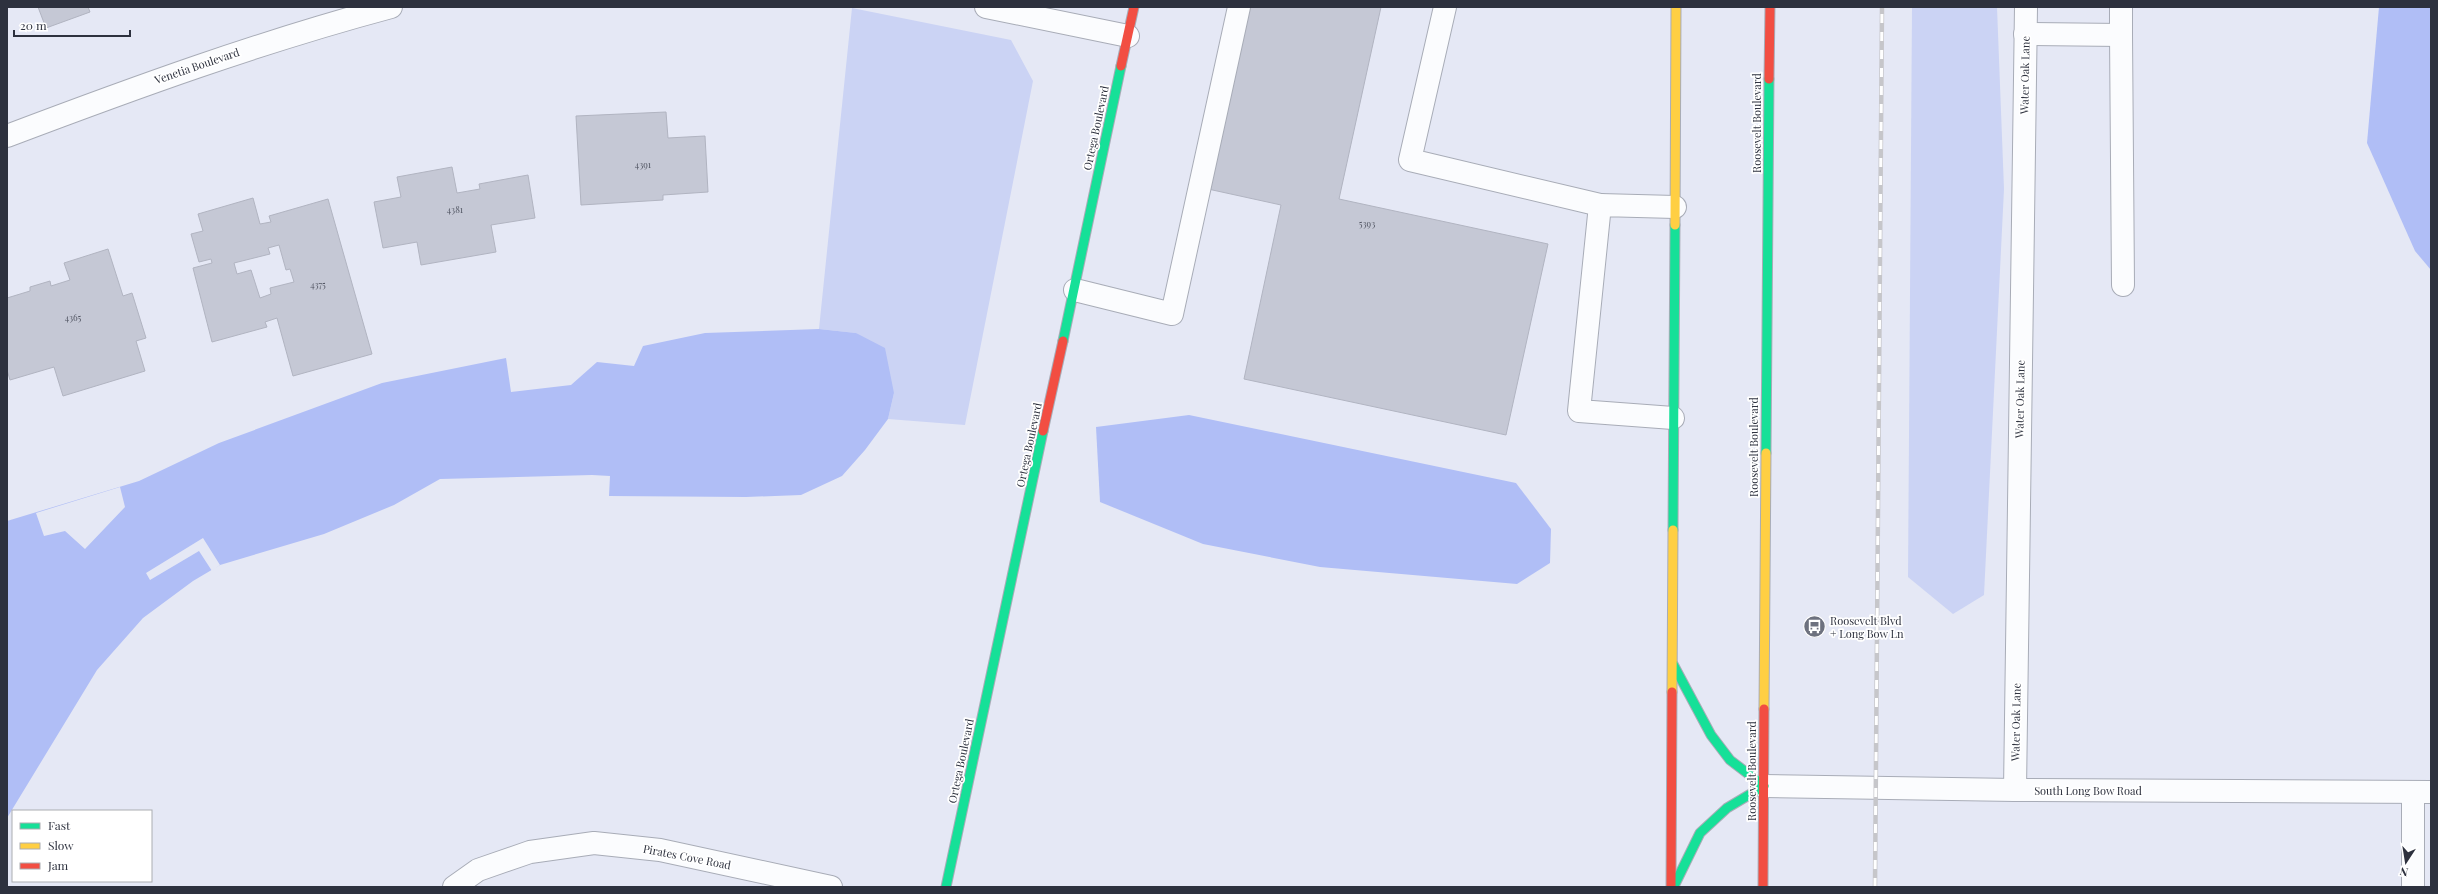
<svg xmlns="http://www.w3.org/2000/svg" width="2438" height="894" viewBox="0 0 2438 894" font-family="'Playfair Display',serif">
<rect width="100%" height="100%" fill="#e5e8f5"/>
<g fill="#cbd3f4">
<path d="M1912,7H1997L2004,189L1984,595L1953,614L1908,577Z"/>
<path d="M852,8L1011,40L1033,81L965,425L888,419L894,393L856,333L819,329Z"/>
</g>
<g fill="#b0bef6">
<path d="M2379,7H2431V270L2415,251L2367,143Z"/>
<path d="M819,329L856,333L885,348L894,393L888,419L865,450L842,476L801,495L746,497L609,496L610,476L592,475L440,479L394,505L324,534L220,565L193,581L143,618L97,670L7,818V521L139,481L219,443L382,383L506,358L511,392L571,385L597,362L634,366L643,346L705,333Z"/>
<path d="M1189,415L1516,483L1551,529L1550,563L1517,584L1320,567L1203,544L1100,502L1096,427Z"/>
</g>
<g fill="#e5e8f5">
<path d="M120,487L125,507L85,549L65,531L44,536L36,513Z"/>
<path d="M203,538L220,565L212,571L199,551L150,580L146,573Z"/>
</g>
<g fill="#c5c8d5" stroke="#b1b4c1" fill-rule="evenodd">
<path d="M38,7H88L90,12L46,28Z"/>
<path d="M1248,7H1381L1339,199L1548,244L1506,435L1244,379L1281,205L1208,189Z"/>
<path d="M666,112L668,138L705,136L708,192L663,195V200L581,205L576,116Z"/>
<path d="M452,167L457,193L480,189L479,184L528,175L535,218L491,225L496,252L421,265L417,242L383,248L374,202L401,197L397,177Z"/>
<path d="M253,198L260,224L271,222L269,216L328,199L372,354L293,376L277,318L265,322L267,327L212,342L193,268L212,263L211,259L199,262L191,234L203,231L198,214ZM279,245L286,270L290,269L294,282L270,288L271,294L260,298L251,270L237,274L234,263L270,254L268,248Z"/>
<path d="M108,249L123,296L132,293L146,338L136,341L145,371L63,396L54,367L10,380L7,370V298L30,291V287L50,281L51,286L70,280L64,263Z"/>
</g>
<g fill="none" stroke-linecap="round" stroke-linejoin="round">
<defs>
<g id="lane">
<path d="M1445,7L1410,160L1600,205"/>
<path d="M2025,34L2121,35V7"/>
<path d="M2121,35L2123,285"/>
<path d="M1075,290L1172,314L1239,7"/>
<path d="M1673,418L1579,411L1600,205L1675,207"/>
</g>
<g id="street">
<path d="M986,7L1128,36"/>
<path d="M7,136C134,88 260,42 391,7"/>
<path d="M1764,786L2015,790L2431,792"/>
<path d="M2015,790L2026,7"/>
<path d="M454,887L478,870L530,852L594,843L660,850L831,887"/>
<path d="M2413,887V792"/>
</g>
<g id="fast">
<path d="M1063,341L1121,66"/>
<path d="M1766,453L1769,79"/>
<path d="M1673,530L1675,225"/>
<path d="M1673,664L1711,735L1730,760L1764,786"/>
<path d="M1675,884L1700,833L1727,808L1764,786"/>
<path d="M946,887L1043,431"/>
</g>
<g id="slow">
<path d="M1675,225L1676,7"/>
<path d="M1672,692L1673,530"/>
<path d="M1764,709L1766,453"/>
</g>
<g id="jam">
<path d="M1121,66L1134,7"/>
<path d="M1769,79L1770,7"/>
<path d="M1043,431L1063,341"/>
<path d="M1671,887L1672,692"/>
<path d="M1763,887L1764,709"/>
</g>
</defs>
<use href="#lane" stroke="#a8acb7" stroke-width="24"/>
<use href="#street" stroke="#a8acb7" stroke-width="24"/>
<use href="#fast" stroke="#a8acb7" stroke-width="11"/>
<use href="#slow" stroke="#a8acb7" stroke-width="11"/>
<use href="#jam" stroke="#a8acb7" stroke-width="11"/>
<use href="#lane" stroke="#fbfcfe" stroke-width="22"/>
<use href="#street" stroke="#fbfcfe" stroke-width="22"/>
<use href="#fast" stroke="#16e098" stroke-width="9"/>
<use href="#slow" stroke="#ffcf43" stroke-width="9"/>
<use href="#jam" stroke="#f24e42" stroke-width="9"/>
<defs>
<path id="rail" d="M1875,887L1882,7"/>
</defs>
<use href="#rail" stroke="#c6c6ca" stroke-width="4.5"/>
<use href="#rail" stroke="#fff" stroke-width="3" stroke-dasharray="9" stroke-linecap="butt"/>
</g>
<defs>
<symbol id="bus-disc" viewBox="-11 -11 22 22"><circle r="9.5" fill="#6d717e" stroke="#fff"/><path d="M-5-6H5V4H4V6H2V4H-2V6H-4V4H-5ZM-3.5-4V0h7V-4ZM-3.5 1.2v1.5H-2V1.2ZM2 1.2v1.5H3.5V1.2Z" fill="#fff"/></symbol>
</defs>
<g fill-rule="evenodd">
<use href="#bus-disc" x="1802" y="614" width="25" height="25"/>
</g>
<g text-anchor="middle" stroke-width="3.5" stroke-linejoin="round" paint-order="stroke">
<g font-size="9" fill="#535764">
<text x="643" y="168">4391</text>
<text x="455" y="213">4381</text>
<text x="1367" y="227">5393</text>
<text x="318" y="288">4375</text>
<text x="73" y="321">4365</text>
</g>
<g font-size="11" fill="#2d313e" stroke="#fff">
<text transform="translate(197 66) rotate(-19)" y="4">Venetia Boulevard</text>
<text transform="translate(2025 75) rotate(-89)" y="4">Water Oak Lane</text>
<text transform="translate(1757 123) rotate(-90)" y="4">Roosevelt Boulevard</text>
<text transform="translate(1096 128) rotate(-78)" y="4">Ortega Boulevard</text>
<text transform="translate(2020 399) rotate(-89)" y="4">Water Oak Lane</text>
<text transform="translate(1029 445) rotate(-78)" y="4">Ortega Boulevard</text>
<text transform="translate(1754 447) rotate(-90)" y="4">Roosevelt Boulevard</text>
<text transform="translate(2016 722) rotate(-89)" y="4">Water Oak Lane</text>
<text transform="translate(961 761) rotate(-78)" y="4">Ortega Boulevard</text>
<text transform="translate(1752 771) rotate(-90)" y="4">Roosevelt Boulevard</text>
<text x="2088" y="795">South Long Bow Road</text>
<text transform="translate(687 857) rotate(11)" y="4">Pirates Cove Road</text>
</g>
<g font-size="11" fill="#2d313e" stroke="#fff" text-anchor="start">
<text x="1830" y="625">Roosevelt Blvd<tspan x="1830" dy="13">+ Long Bow Ln</tspan></text>
</g>
</g>
<rect width="2438" height="894" fill="none" stroke="#2d313e" stroke-width="16"/>
<rect x="12" y="810" width="140" height="72" fill="#ffffff" stroke="#abadb2"/>
<rect x="20" y="823" width="20" height="6" fill="#16e098" stroke="#abadb2"/>
<text x="48" y="830" font-size="12" fill="#2d313e">Fast</text>
<rect x="20" y="843" width="20" height="6" fill="#ffcf43" stroke="#abadb2"/>
<text x="48" y="850" font-size="12" fill="#2d313e">Slow</text>
<rect x="20" y="863" width="20" height="6" fill="#f24e42" stroke="#abadb2"/>
<text x="48" y="870" font-size="12" fill="#2d313e">Jam</text>
<g transform="translate(2406 862) rotate(192)" stroke="#ffffff" stroke-width="3" paint-order="stroke">
<path d="M0-3L7 15L0 10L-7 15Z" fill="#2d313e"/>
<text y="-6" font-size="11" font-weight="bold" text-anchor="middle" fill="#2d313e">N</text>
</g>
<path d="M14 30v6h116v-6" fill="none" stroke="#2d313e" stroke-width="2"/>
<text x="20" y="30" font-size="12" fill="#2d313e" stroke="#ffffff" stroke-width="3" paint-order="stroke">20 m</text>
</svg>
